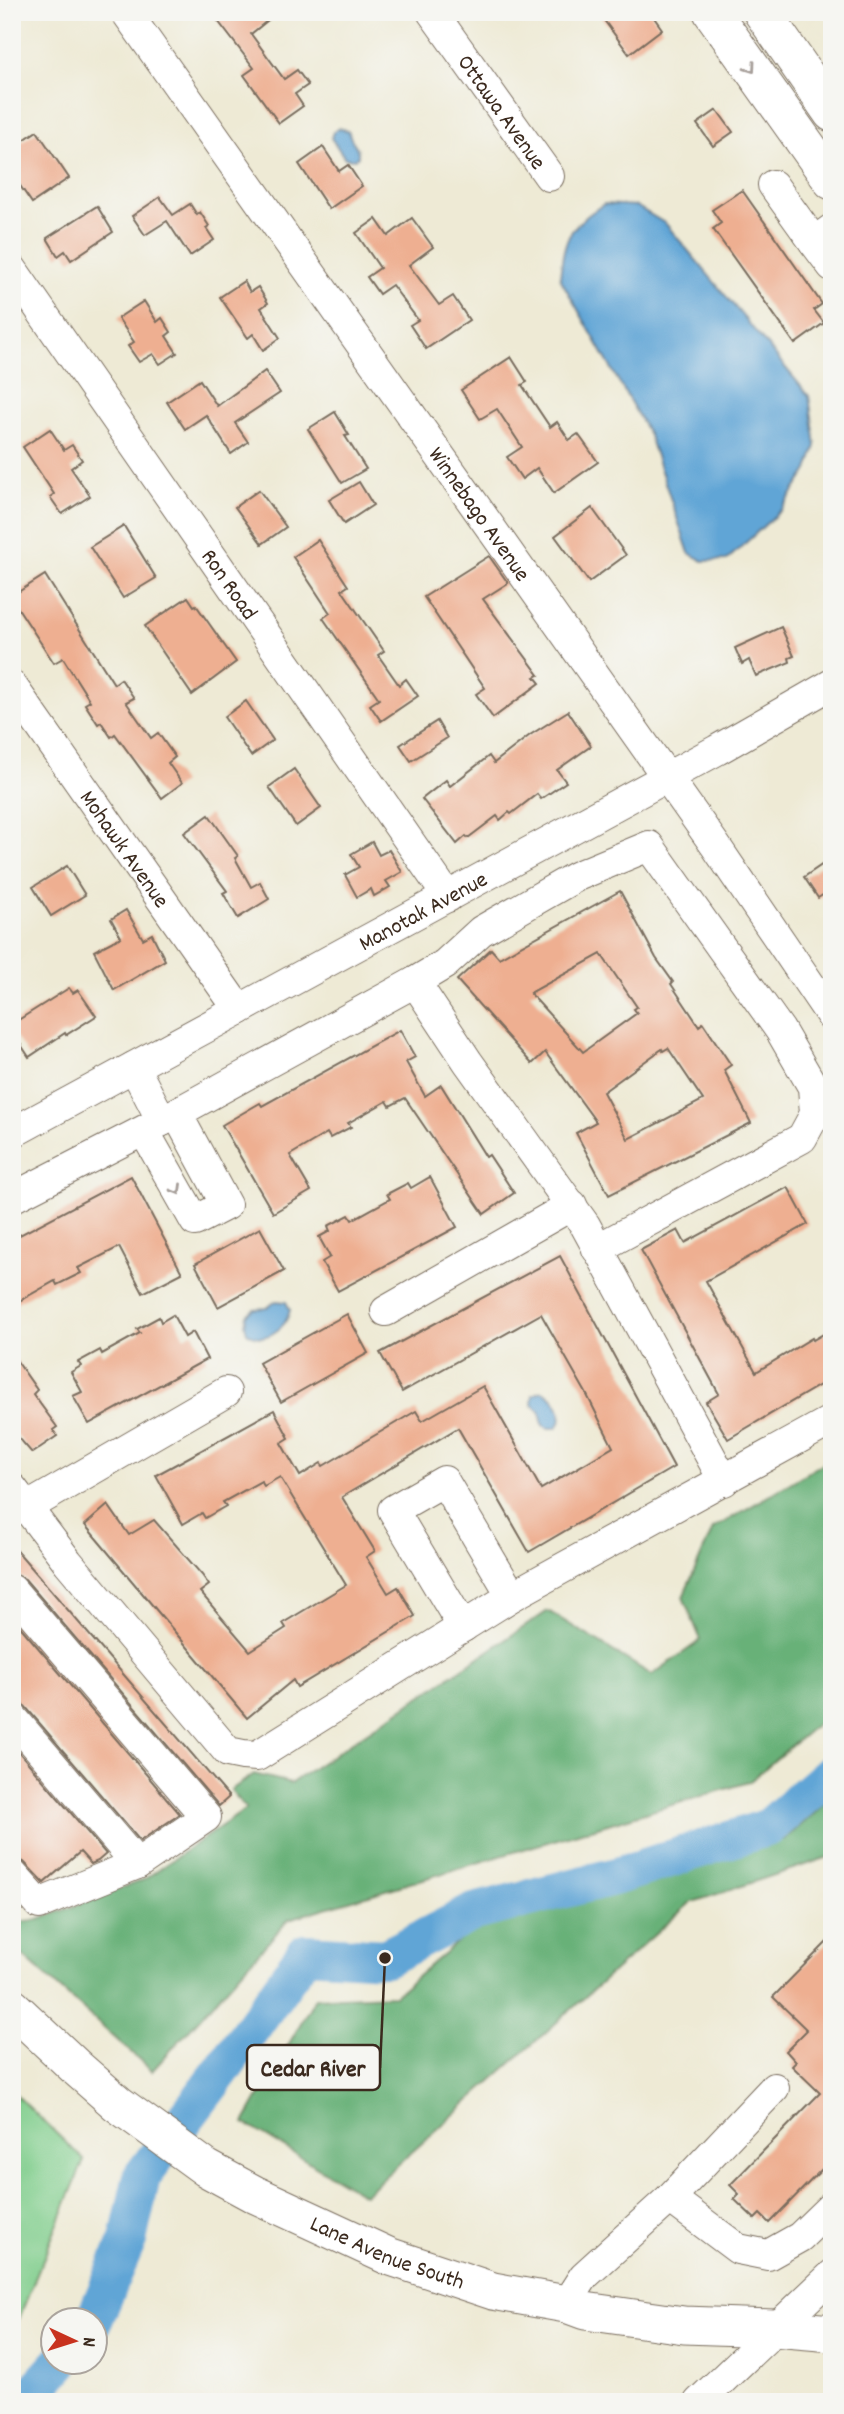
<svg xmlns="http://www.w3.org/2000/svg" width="844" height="2414" viewBox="0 0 844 2414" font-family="Dekko,sans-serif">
<rect width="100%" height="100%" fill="#f6f6f2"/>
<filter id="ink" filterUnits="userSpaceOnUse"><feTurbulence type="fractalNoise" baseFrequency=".0143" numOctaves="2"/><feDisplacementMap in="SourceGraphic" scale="14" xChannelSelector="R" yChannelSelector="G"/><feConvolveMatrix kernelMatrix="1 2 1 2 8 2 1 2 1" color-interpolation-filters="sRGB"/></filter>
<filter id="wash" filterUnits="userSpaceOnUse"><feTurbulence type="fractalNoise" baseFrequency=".00686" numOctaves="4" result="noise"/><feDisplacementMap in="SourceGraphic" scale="28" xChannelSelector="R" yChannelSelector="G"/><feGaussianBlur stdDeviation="1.57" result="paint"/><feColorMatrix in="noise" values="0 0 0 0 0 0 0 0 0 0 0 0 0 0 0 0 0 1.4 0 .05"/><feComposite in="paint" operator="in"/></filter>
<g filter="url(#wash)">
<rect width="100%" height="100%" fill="#eeead5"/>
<path fill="#81ce8d" stroke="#5e7c56" stroke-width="2" d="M12,2091L84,2160L12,2335Z"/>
<g fill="#68b178" stroke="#526e4b" stroke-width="2">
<path d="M832,1458V1711L749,1782L289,1919L152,2071L12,1946V1922L38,1920L143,1880L246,1809L231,1790L254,1774L291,1783L548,1611L652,1675L701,1640L683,1597L713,1529Z"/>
<path d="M832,1798V1856L690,1903L364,2195L244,2123L315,1998L395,1995L469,1932L785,1839Z"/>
</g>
<g fill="#61a5d6" stroke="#4e687a" stroke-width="2">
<path d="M340,128L349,132C349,141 360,146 358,156L355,159L345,158L331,138L333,132Z"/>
<path d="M604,204L636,206L666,224L809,396L816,446L808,470L781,510L727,560L703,561L689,553L648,433L560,278C564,236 569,227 604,204Z"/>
<path d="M276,1301L286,1302L290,1310C286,1329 264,1345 247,1332L245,1324L247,1315L254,1309L267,1308Z"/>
<path d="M542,1391C555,1396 563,1410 560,1423L556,1428H548L543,1425L540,1411L532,1404L533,1395Z"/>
</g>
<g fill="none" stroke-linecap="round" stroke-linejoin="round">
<g stroke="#61a5d6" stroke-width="38">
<path d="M94,2320L128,2240L142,2176L222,2070L305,1953L385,1958L474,1912L617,1876L769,1827L832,1772"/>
<path d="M25,2402L61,2362"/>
</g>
</g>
<g id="blocks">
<g fill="#eeaf91" fill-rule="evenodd">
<path d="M229,12H278L251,34L284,79L297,70L308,85L295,94L303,106L279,123L244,75L254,68L218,21Z"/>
<path d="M598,12H650L662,29L629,54Z"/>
<path d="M717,110L733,132L713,146L697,124Z"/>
<path d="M37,131L69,178L32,203L12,174V148Z"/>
<path d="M323,147L339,171L348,165L362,186L329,209L299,164Z"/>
<path d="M742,190L822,304L814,310L824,323L795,344L713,229L721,223L712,210Z"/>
<path d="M160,197L173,215L190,204L197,215L200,212L209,226L206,228L214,240L190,256L167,221L145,235L132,216Z"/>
<path d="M97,206L113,232L71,260L65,251L58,256L47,238Z"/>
<path d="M412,218L433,247L409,265L439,305L453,296L469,320L426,349L410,325L418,320L392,285L379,294L367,277L380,268L356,233L376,219L388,236Z"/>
<path d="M244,281L250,292L258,287L268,303L261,308L280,338L263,350L253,334L248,338L220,297Z"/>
<path d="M144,301L157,322L162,318L171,332L166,336L177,353L160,364L153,354L139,362L128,346L134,342L118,318Z"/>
<path d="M511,357L527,382L522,385L550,427L557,422L569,440L578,434L598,462L554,493L537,468L522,479L507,457L522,447L497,409L480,419L461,390Z"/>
<path d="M265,371L280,393L235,423L248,442L231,454L206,415L185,429L167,402L200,380L217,406Z"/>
<path d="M335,412L349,435L345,436L366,469L342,483L308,429Z"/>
<path d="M50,429L64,450L72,445L82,460L71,468L90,496L62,514L50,497L54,494L23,447Z"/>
<path d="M359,482L373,505L344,524L329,500Z"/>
<path d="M259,490L286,527L262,544L235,507Z"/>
<path d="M592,508L626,555L589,582L555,536Z"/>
<path d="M124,526L156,578L123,598L90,547Z"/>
<path d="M318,540L348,586L342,590L384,651L378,655L399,685L406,679L418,696L381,721L370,705L379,699L323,618L330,613L293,557Z"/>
<path d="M489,556L508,583L483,599L539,675L535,677L540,683L493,718L476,694L485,688L424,597Z"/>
<path d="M45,575L114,684L121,679L134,698L126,702L151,738L158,733L175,757L168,763L182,783L162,798L115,734L111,737L101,722L98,724L85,704L90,701L63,658L54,663L12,599V596Z"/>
<path d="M188,597L194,606L196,605L236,662L192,695L145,626Z"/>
<path d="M781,627L794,656L789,658L790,662L756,676L749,660L742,664L735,648Z"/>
<path d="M246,701L273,740L251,756L224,717Z"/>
<path d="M568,711L591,746L557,770L566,782L541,799L537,794L511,814L509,812L500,820L497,816L468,838L466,836L457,844L422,799L446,780L450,786L489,756L494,763L530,735Z"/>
<path d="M437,721L447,738L411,761L400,745Z"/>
<path d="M294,769L321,808L296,826L269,787Z"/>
<path d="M209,815L238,856L235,858L251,887L260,882L269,899L238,918L223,893L227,891L184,833Z"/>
<path d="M372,842L379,855L389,850L402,872L386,881L390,887L374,896L371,889L357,897L345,875L359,867L351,854Z"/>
<path d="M832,858V889L818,898L804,877Z"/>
<path d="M67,866L85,895L51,916L33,887Z"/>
<path d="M620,891L656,958L673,982L671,984L699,1026L703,1023L731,1065L724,1070L751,1123L609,1195L576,1133L596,1122L545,1052L532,1064L457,980L491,949L499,958ZM601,954L637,1007L634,1009L637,1013L583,1052L530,993ZM668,1048L703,1100L628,1139L603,1092L662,1049L663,1051Z"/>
<path d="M126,910L143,939L152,934L165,960L114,990L94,951L121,937L111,919Z"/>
<path d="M69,988L73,993L78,990L96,1016L66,1035L65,1033L29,1057L12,1031V1024Z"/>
<path d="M400,1030L415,1057L406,1062L425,1096L441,1085L486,1157L489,1155L514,1193L484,1214L405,1098L390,1106L387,1101L348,1123L351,1127L330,1138L327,1133L290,1155L311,1191L273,1213L222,1125L260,1103L262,1106Z"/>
<path d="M131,1176L182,1273L143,1293L119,1247L78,1268L81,1273L57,1285L55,1281L12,1305V1239Z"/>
<path d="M430,1177L457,1227L338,1291L322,1262L330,1257L319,1237L330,1231L328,1226L349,1215L352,1220L390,1199L387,1194L408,1183L411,1188Z"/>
<path d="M788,1187L808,1224L706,1281L756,1372L812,1338L813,1340L832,1329V1378L728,1439L706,1402L719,1394L641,1250L678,1230L685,1243Z"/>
<path d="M260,1228L284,1271L218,1307L195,1264Z"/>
<path d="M560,1256L674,1467L529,1552L458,1428L342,1497L375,1551L366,1557L388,1593L398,1587L415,1616L297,1687L293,1680L247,1718L85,1525L108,1505L129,1535L154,1520L202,1575L209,1585L200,1592L250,1651L286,1628L283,1623L346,1585L280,1477L264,1486L261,1481L223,1502L226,1506L205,1518L202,1513L183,1524L156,1475L191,1456L274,1410L289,1438L281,1443L300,1476L321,1463L323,1466L416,1411L422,1421L483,1386L541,1489L613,1447L586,1393L541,1314L402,1392L380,1353Z"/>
<path d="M347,1314L368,1353L281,1402L259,1363Z"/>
<path d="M173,1315L185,1337L193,1332L207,1359L89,1424L73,1396L82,1392L71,1372L81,1366L78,1362L100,1350L102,1354L140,1333L137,1329L159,1317L161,1322Z"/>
<path d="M12,1354L37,1390L33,1394L57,1427L53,1430L57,1436L32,1453L12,1430Z"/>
<path d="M12,1545L229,1797L219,1806L25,1579L12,1573Z"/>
<path d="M12,1617L180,1814L140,1841L25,1706L12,1700Z"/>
<path d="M12,1744L106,1854L98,1861L91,1864L80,1852L44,1883L24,1862L12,1857Z"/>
<path d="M832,1937V2159L769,2223L760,2214L755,2219L734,2199L739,2194L730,2185L820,2093L792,2066L796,2062L786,2051L807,2030L773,1997Z"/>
</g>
</g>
</g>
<g filter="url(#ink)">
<use href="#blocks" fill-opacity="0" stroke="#7a6d5e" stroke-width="2"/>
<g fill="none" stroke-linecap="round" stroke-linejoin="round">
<defs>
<g id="minor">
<path id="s1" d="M126,12L715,845L832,1017"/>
<path id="s2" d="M432,12L549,176"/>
<path d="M773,185L814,242"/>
<path d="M832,229L814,242L832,266"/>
<path id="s3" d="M12,269L448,897"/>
<path id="s4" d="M12,686L239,1010"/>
<path d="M415,982L445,964L481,931L577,876L649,846L780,1030L813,1087L815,1114L802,1138L597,1249"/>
<path d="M162,1121L415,982L468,1062L585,1225L724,1481"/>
<path d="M144,1131L195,1221L226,1205L177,1114"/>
<path id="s5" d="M12,1133L717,750L832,684"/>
<path d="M12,1198L162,1121L134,1067"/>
<path d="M386,1311L572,1205"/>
<path d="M12,1488L68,1562L228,1752L243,1755L257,1756L512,1596L832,1420"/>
<path d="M26,1508L226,1392"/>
<path d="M12,1590L206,1817L137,1864L39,1904L12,1874"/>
<path d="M463,1627L393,1510L444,1481L512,1596"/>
<path d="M12,1717L137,1864"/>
<path d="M670,2198L738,2249L768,2255L800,2237L832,2206"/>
<path d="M566,2304L584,2276L670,2198L774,2088"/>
<path d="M699,2402L832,2275"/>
</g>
<g id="major">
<path d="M712,12L832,181"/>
<path d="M762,12L832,113"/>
<path id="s6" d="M12,2007L78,2069L118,2104L206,2168L254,2194L388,2256L493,2291L566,2304L585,2311L684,2325L774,2328L832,2333"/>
</g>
</defs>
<use href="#minor" stroke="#7a6d5e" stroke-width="32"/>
<use href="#major" stroke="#7a6d5e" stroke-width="39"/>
<use href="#minor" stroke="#fff" stroke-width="30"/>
<use href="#major" stroke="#fff" stroke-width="37"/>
</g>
<defs><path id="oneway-chevron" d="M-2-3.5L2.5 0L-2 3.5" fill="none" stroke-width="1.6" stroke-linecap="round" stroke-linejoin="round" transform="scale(1.75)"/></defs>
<g stroke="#a79f9a">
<use href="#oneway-chevron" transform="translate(751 68) rotate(55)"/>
<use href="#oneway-chevron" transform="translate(177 1190) rotate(60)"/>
</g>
</g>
<g text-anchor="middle" stroke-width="6" stroke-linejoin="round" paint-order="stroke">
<g font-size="23" fill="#3b2a1e" stroke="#f6f6f2">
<text dy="8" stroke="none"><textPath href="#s2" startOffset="122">Ottawa Avenue</textPath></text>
<text dy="8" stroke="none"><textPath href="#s1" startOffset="614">Winnebago Avenue</textPath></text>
<text dy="8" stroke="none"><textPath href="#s3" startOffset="383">Ron Road</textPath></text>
<text dy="8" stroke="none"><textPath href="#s4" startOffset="198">Mohawk Avenue</textPath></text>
<text dy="8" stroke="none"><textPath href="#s5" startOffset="467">Manotak Avenue</textPath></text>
<text dy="8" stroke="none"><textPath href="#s6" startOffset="453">Lane Avenue South</textPath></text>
</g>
</g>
<path fill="none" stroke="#3b2a1e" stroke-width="2.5" d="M385 1958L380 2068"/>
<circle fill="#3b2a1e" stroke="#f6f6f2" stroke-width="2.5" cx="385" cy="1958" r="7"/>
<rect fill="#f6f6f2" stroke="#3b2a1e" stroke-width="2.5" x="247" y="2045" width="133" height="45" rx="7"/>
<g font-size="24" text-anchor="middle" font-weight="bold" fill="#3b2a1e">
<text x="313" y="2076">Cedar River</text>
</g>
<rect width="844" height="2414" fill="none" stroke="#f6f6f2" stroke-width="42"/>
<g transform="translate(74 2341) rotate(94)"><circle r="33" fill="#f6f6f2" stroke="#aba49d" stroke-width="2"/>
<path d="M0-5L12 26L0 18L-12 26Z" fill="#c8321e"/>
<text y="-10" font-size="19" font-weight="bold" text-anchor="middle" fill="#3b2a1e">N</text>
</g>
</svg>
